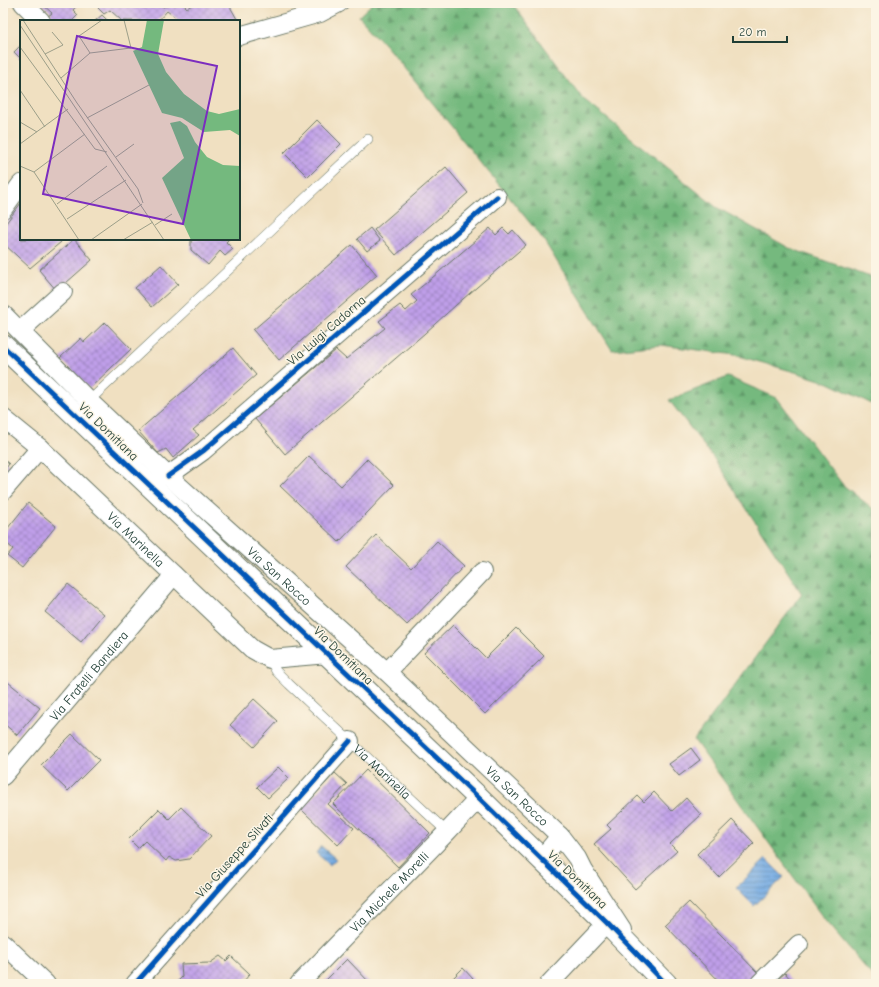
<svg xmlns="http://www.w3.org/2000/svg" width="879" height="987" viewBox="0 0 879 987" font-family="'Comic Neue',sans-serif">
<defs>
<pattern id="forest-firs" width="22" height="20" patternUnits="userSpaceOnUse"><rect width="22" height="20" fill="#74b97e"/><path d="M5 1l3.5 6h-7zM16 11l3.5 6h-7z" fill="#5f9868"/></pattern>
<pattern id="water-rules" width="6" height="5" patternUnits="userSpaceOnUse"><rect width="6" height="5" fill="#74aae2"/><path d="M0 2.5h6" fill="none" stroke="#5f8cb8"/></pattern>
<pattern id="building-cross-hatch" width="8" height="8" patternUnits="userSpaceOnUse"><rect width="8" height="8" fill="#bf9fe9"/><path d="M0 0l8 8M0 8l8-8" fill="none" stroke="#9b83be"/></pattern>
</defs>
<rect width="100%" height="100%" fill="#fcf5e5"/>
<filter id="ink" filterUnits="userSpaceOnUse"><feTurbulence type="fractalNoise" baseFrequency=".025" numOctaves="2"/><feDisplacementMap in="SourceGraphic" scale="8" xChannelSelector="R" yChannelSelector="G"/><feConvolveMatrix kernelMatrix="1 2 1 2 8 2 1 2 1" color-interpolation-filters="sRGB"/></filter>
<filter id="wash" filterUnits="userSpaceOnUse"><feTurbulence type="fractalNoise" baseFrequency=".012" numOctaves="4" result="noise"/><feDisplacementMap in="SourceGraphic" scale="16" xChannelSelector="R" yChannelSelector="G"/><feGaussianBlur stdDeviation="0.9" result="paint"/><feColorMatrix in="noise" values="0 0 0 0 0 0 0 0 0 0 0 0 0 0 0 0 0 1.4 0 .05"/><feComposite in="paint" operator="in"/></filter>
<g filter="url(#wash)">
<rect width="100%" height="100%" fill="#f0e0c1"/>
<g fill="url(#forest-firs)" stroke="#4a7b59">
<path d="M373,3H512L582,98L716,207L789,248L876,279V406L829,383L795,372L735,355L661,345L612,350L543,239L387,47L359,16Z"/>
<path d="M728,377L777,398L843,485L876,511V980L827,923L694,740L802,594L715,460L669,400Z"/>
</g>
<g fill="url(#water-rules)" stroke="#4a748b">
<path d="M321,846L336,859L330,865L316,853Z"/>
<path d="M766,859L784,877L754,906L736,888Z"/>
</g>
<g id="blocks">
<g fill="url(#building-cross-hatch)">
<path d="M41,3H79L73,10L78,15L72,21H51L47,17L52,13Z"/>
<path d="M102,3H105L108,6L111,3H159L163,7L174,3H182L187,8L195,3H228L237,19L234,21H180L167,11L158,21H122L110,10L104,14L98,8Z"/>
<path d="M102,15L108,21H95Z"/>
<path d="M21,45V59L14,52Z"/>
<path d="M317,120L341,144L308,177L284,153Z"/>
<path d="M446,167L468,193L396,255L374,230Z"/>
<path d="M21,203V239H59L61,242L30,268L4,244L3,245V227Z"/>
<path d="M370,228L380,241L367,251L357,239Z"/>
<path d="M490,228L496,235L503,228L509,234L513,230L526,245L456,305L425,333L285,454L255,419L336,350L346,359L385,328L379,321L400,305L406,311L417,301L411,295L432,278Z"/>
<path d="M74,239L92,260L57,291L39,270Z"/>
<path d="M193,239H229L226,242L233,249L225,256L220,251L208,265L191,250V241Z"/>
<path d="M352,245L377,275L279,360L253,330Z"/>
<path d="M161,265L178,284L152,307L135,288Z"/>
<path d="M105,322L131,349L89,389L60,358L81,338L84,342Z"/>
<path d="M233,348L256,375L193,430L199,435L173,458L166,449L158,453L138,431Z"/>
<path d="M309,456L341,486L367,459L394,485L339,542L280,486Z"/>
<path d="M3,459L9,464L3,472Z"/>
<path d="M28,503L56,526L22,568L7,556L13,549L3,540V534Z"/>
<path d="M376,535L411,568L437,541L464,566L407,625L346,567Z"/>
<path d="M68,584L104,614L81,642L45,612Z"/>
<path d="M453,625L486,658L516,628L544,656L485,714L424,653Z"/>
<path d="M3,678L40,708L17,735L3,723Z"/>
<path d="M254,699L278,721L254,747L230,725Z"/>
<path d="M72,734L99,760L68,791L41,765Z"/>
<path d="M691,748L700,760L679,776L669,764Z"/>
<path d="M278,767L289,778L268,798L257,787Z"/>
<path d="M366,770L430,833L398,867L333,804Z"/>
<path d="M335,773L347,784L328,804L354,828L338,845L301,809Z"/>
<path d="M654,792L672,811L686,798L701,815L670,844L677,851L635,889L594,844L611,829L607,825L638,796L644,802Z"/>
<path d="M181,807L211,836L189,859L176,861L169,857L166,861L145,841L138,848L129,839L159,809L169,819Z"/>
<path d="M732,820L754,843L719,877L697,854Z"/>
<path d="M689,902L759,974L749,984H722L665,925Z"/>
<path d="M220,956L226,961L231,956L250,974L241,984H175L182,977L181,964L210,963Z"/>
<path d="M347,959L371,984H324L323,983Z"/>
<path d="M463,968L473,979L468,984H447Z"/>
<path d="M785,973L792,981L788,984H772Z"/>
</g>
</g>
</g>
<g filter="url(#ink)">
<use href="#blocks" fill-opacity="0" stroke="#687665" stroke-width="1"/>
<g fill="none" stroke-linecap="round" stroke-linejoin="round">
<defs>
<g id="lane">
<path d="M89,401L368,139"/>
<path id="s1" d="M270,659L276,671L289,684L447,832"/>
</g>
<g id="street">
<path d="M23,3L41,21"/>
<path d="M239,36L320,13L339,3"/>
<path d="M3,209L21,184"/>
<path id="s2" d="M3,314L89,401L168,476L387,672L560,836L577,858L583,870L622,930"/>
<path d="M20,331L63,292"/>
<path id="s3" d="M3,418L40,448L252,649L270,659L328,654"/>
<path d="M168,476L203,451L497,197"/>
<path d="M3,491L40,448"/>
<path d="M387,672L482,572"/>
<path id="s4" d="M3,776L174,575"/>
<path d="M541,859L560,836"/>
<path d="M3,943L46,984"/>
<path d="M135,984L350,741"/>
<path id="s5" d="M299,984L447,832L479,798"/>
<path d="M549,984L607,923"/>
<path d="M759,984L799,944"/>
</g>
<path id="secondary" d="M3,346L479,798L607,923L666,984"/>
</defs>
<use href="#lane" stroke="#687665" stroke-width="10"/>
<use href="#street" stroke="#687665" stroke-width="20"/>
<use href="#secondary" stroke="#687665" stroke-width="24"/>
<use href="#lane" stroke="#fff" stroke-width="9"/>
<use href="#street" stroke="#fff" stroke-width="18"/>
<use href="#secondary" stroke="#fff" stroke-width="22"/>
<defs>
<g id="cycleway">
<path d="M3,346L479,798L607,923L666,984"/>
<path d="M168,476L203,451L497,197"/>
<path d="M135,984L350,741"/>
</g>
</defs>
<use href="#cycleway" stroke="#fcf5e5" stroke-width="8"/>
<use href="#cycleway" stroke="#0057b8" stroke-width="5"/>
</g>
</g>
<g text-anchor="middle" stroke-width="3" stroke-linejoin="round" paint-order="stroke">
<g font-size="13" fill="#1f3d34" stroke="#fcf5e5">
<text transform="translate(326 330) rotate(-41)" y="5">Via Luigi Cadorna</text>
<text transform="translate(109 431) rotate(44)" y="5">Via Domitiana</text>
<text dy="5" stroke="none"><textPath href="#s3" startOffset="180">Via Marinella</textPath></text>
<text dy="5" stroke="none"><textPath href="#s2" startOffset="381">Via San Rocco</textPath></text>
<text transform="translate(344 655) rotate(44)" y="5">Via Domitiana</text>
<text dy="5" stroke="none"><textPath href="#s4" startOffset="132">Via Fratelli Bandiera</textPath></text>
<text dy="5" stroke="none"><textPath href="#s1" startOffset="160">Via Marinella</textPath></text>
<text dy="5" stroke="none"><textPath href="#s2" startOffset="705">Via San Rocco</textPath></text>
<text transform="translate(234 855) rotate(-48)" y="5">Via Giuseppe Silvati</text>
<text transform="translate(578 879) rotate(44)" y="5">Via Domitiana</text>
<text dy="5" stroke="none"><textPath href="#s5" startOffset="129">Via Michele Morelli</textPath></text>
</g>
</g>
<g transform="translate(20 20)">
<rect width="220" height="220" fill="#f0e0c1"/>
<path d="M127,0H144L138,34L146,52L164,74L187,91L199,94L220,89V116L210,110L184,112L162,98L142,93L113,31L122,27ZM160,101L167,106L175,122L187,137L203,145L220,146V220H171L142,158L164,138L150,103Z" fill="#74b97e"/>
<path fill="none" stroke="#9c9f89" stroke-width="1" d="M3,0L57,83L118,169L123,183M0,5L144,220M0,27L75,129L87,132M70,33L59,16L82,0M25,34L43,25L32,12M41,58L70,33L111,28L104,0M0,70L25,107M67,98L129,65M0,102L17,112M0,124L48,89M96,137L114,124M0,146L14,152L59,220M14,152L65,114M37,184L87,146M47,199L106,160M135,205L152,194M71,220L122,184M103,220L133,202"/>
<path fill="#7b2cbf" fill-opacity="0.15" stroke="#7b2cbf" stroke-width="2" d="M57,16L197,46L163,204L23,174Z"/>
<rect width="220" height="220" fill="none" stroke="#1f3d34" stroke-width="2"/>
</g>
<rect width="879" height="987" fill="none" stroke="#fcf5e5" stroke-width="16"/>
<path d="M733 36v6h54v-6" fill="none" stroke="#1f3d34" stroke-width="2"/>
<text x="739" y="36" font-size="12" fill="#1f3d34" stroke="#fcf5e5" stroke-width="3" paint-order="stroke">20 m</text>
</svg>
